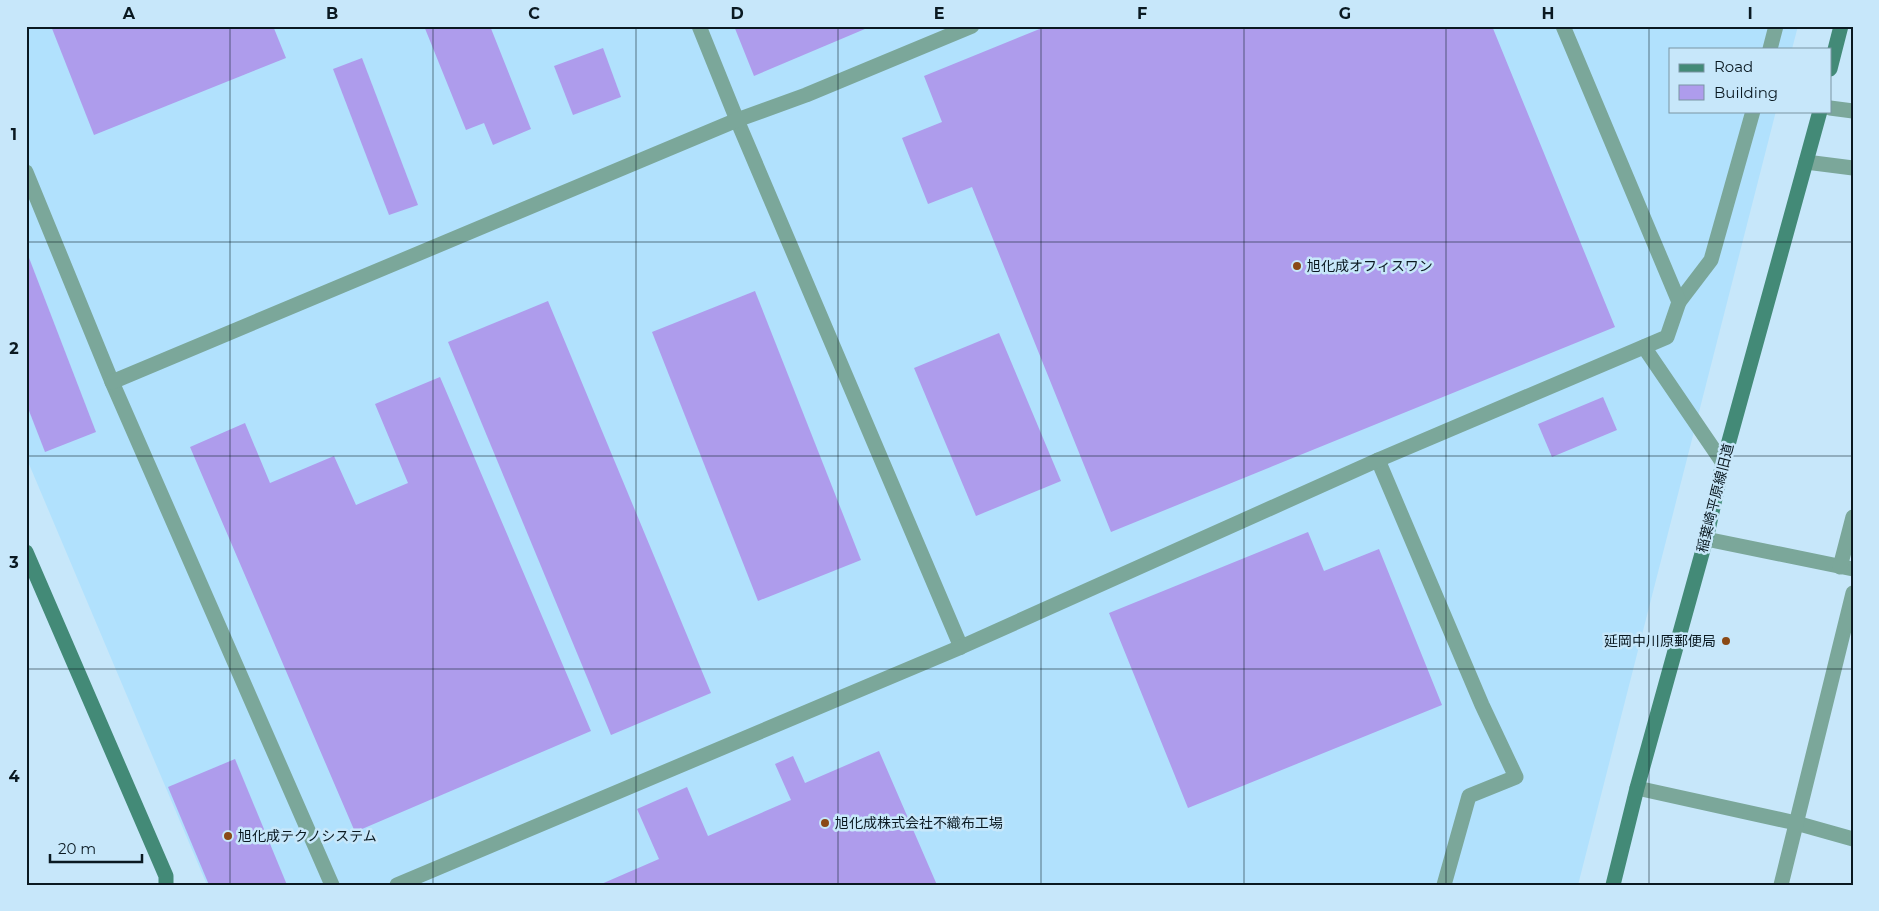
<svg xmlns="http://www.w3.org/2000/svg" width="1879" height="911" viewBox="0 0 1879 911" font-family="Montserrat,'Noto Sans JP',sans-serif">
<rect width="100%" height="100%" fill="#c7e7fa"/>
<path fill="#b1e1fd" d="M26,26H1798L1792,49H1670V111H1776L1578,885H207L26,457Z"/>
<g fill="#ae9cec">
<path d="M51,26H273L286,58L94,135Z"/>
<path d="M424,26H490L531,129L493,145L484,123L466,130Z"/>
<path d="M734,26H872L754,76Z"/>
<path d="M1047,26H1492L1615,327L1111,532L972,187L928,204L902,138L942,122L924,76Z"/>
<path d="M603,48L621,97L573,115L554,66Z"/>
<path d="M362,58L418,205L389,215L333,69Z"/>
<path d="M26,250L96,432L45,452L26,403Z"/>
<path d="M755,291L861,560L758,601L652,332Z"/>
<path d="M548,301L711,693L611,735L448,342Z"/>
<path d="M999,333L1061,481L976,516L914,368Z"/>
<path d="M440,377L591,731L355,832L190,447L245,423L270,483L334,456L356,505L408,483L375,404Z"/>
<path d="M1603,397L1617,430L1552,457L1538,424Z"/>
<path d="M1308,532L1324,571L1379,549L1442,705L1188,808L1109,613Z"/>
<path d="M879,751L937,885H599L659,859L637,809L687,787L708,836L791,800L775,764L793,756L805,783Z"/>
<path d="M235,759L287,885H209L168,787Z"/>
</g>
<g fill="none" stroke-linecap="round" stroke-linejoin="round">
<g stroke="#7ba79a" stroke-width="15">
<path d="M699,26L737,120L961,647"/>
<path d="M1770,49L1776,26"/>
<path d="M26,172L112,382L332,885"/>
<path d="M1679,302L1711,260L1753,111"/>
<path d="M1644,347L1723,463"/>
<path d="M112,382L737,120L806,95L972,26"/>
<path d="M1378,460L1482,705L1516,777L1469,796L1444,885"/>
<path d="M397,885L961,647L1378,460L1667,337L1679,302L1563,26"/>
</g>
<g stroke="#7ba79a" stroke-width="15">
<path d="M1830,108L1853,111"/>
<path d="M1806,162L1853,168"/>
<path d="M1706,539L1853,569"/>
<path d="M1840,567L1853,517"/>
<path d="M1637,788L1796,823L1853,839"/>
<path d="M1781,885L1853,593"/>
</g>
<g stroke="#438a77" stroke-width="15">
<path d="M1830,69L1841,26"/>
<path d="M26,552L166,876V885"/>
<path d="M1613,885L1637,788L1706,539L1723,463L1820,111"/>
</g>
</g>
<path fill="none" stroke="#0a1921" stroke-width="1" stroke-opacity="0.55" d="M230,26V885M433,26V885M636,26V885M838,26V885M1041,26V885M1244,26V885M1446,26V885M1649,26V885M26,242H1853M26,456H1853M26,669H1853"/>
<g fill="#8a4915" stroke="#c7e7fa" stroke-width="2">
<circle cx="1297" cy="266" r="5"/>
<circle cx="1726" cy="641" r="5"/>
<circle cx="825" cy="823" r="5"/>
<circle cx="228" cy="836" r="5"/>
</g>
<g text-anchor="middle" stroke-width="5" stroke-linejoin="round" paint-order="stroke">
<g font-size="14" fill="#0a1921" stroke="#c7e7fa" text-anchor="start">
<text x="1307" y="271">旭化成オフィスワン</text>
<text x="1716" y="646" text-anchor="end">延岡中川原郵便局</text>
<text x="835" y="828">旭化成株式会社不織布工場</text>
<text x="238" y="841">旭化成テクノシステム</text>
</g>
<g font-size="14" fill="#0a1921" stroke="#c7e7fa">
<text transform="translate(1715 498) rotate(-76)" y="5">稲葉崎平原線旧道</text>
</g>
</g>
<rect width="1879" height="911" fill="none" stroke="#c7e7fa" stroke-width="55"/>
<rect x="1669" y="48" width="162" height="65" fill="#c7e7fa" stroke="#7b95a3"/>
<rect x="1679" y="64" width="25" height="8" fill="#438a77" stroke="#7b95a3"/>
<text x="1714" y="72" font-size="15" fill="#0a1921">Road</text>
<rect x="1679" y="85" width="25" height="15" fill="#ae9cec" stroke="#7b95a3"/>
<text x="1714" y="98" font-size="15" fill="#0a1921">Building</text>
<path d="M50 854v8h92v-8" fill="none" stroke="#0a1921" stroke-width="2.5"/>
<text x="58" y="854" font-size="15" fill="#0a1921" stroke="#c7e7fa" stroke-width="4" paint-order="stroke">20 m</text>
<rect x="28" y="28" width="1824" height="856" fill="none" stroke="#0a1921" stroke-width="2"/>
<g font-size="16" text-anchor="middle" font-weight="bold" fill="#0a1921">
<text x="129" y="19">A</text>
<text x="332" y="19">B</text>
<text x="534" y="19">C</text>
<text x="737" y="19">D</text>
<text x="939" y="19">E</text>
<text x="1142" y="19">F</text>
<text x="1345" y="19">G</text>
<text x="1548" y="19">H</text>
<text x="1750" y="19">I</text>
<text x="14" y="140">1</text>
<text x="14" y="354">2</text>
<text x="14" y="568">3</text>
<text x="14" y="782">4</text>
</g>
</svg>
